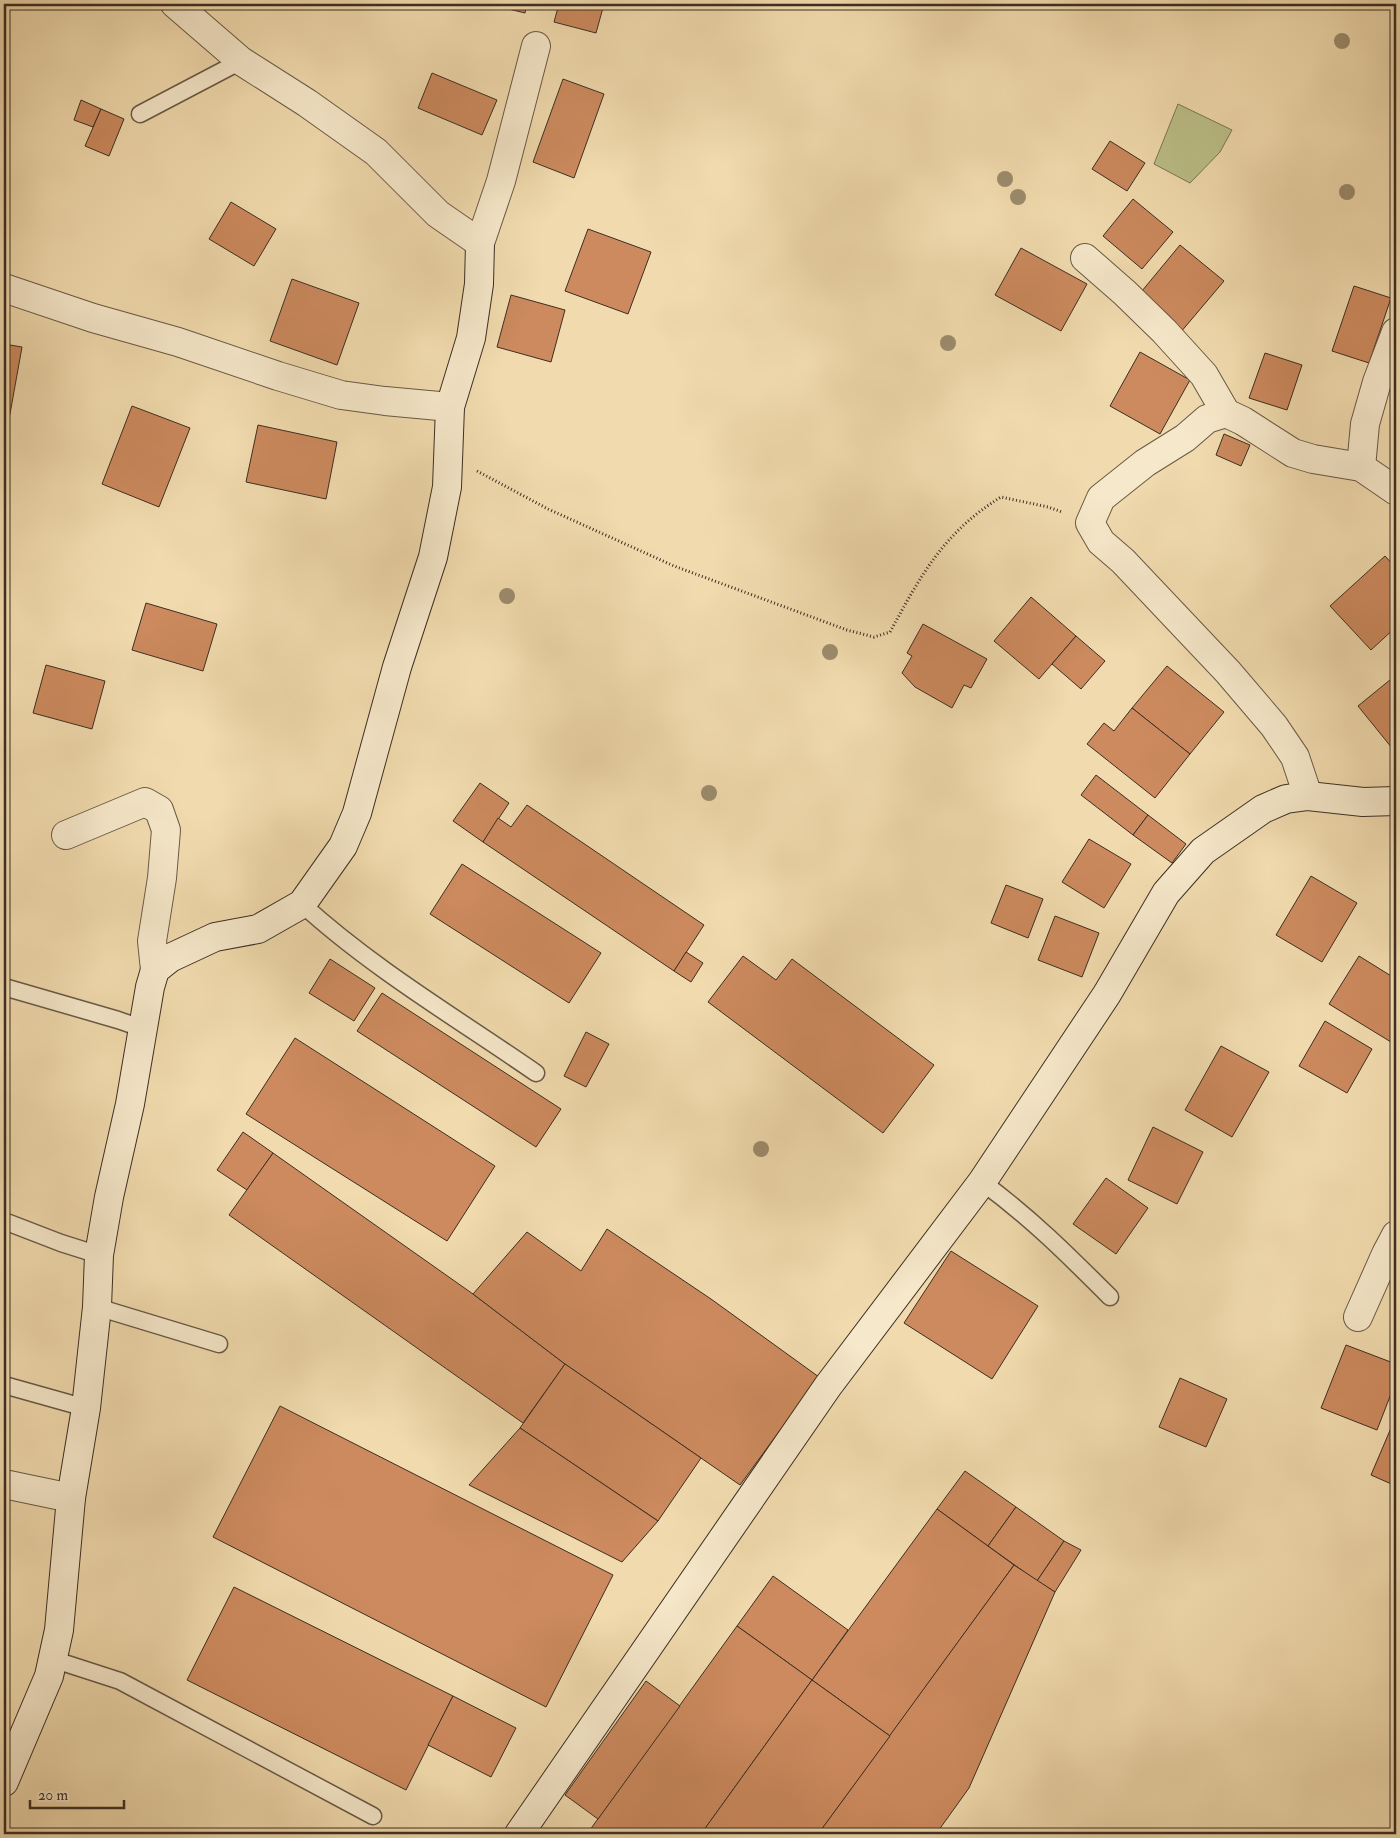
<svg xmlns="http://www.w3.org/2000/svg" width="1400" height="1838" viewBox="0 0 1400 1838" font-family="'IM FELL Double Pica',serif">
<rect width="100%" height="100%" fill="#f1dbae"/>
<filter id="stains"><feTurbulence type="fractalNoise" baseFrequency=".004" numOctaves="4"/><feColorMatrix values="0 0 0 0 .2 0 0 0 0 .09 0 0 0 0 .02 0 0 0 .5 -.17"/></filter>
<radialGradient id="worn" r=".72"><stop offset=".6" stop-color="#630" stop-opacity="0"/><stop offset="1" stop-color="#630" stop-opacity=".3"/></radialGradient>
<path fill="#bcc089" stroke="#7c7756" d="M1178,104L1232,130L1220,152L1190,183L1154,164Z"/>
<g fill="#cc8a5e" stroke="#3c2e23">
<path d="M488,4H527L525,13Z"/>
<path d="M559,4H604L596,33L554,22Z"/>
<path d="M432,73L497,100L482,135L418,108Z"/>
<path d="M563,79L604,94L574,178L533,162Z"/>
<path d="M81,100L101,109L93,127L74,120Z"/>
<path d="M101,109L124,119L109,156L85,146Z"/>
<path d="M1110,141L1145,163L1127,191L1092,169Z"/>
<path d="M1133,199L1173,232L1142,269L1103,236Z"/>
<path d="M231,202L276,229L254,266L209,239Z"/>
<path d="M588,229L651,252L628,314L565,291Z"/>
<path d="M1180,245L1224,281L1180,333L1137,297Z"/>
<path d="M1021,248L1087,284L1061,331L995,295Z"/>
<path d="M292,279L359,303L337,365L270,341Z"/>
<path d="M1354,286L1391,298L1369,363L1332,351Z"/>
<path d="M511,295L565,310L551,362L497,347Z"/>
<path d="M4,344L22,347L8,425L4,424Z"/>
<path d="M1140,352L1190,380L1160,434L1110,406Z"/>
<path d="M1265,353L1302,365L1287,410L1249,398Z"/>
<path d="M132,406L190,428L159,507L102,484Z"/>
<path d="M258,425L337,442L326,499L246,482Z"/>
<path d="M1224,434L1250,445L1241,466L1216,455Z"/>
<path d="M1385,556L1396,568V627L1371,650L1330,606Z"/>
<path d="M1031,597L1076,636L1039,679L994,641Z"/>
<path d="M146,603L217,624L203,671L132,650Z"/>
<path d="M923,624L987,659L971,688L964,685L952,708L915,687L902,673L912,656L907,653Z"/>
<path d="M1076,636L1105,661L1081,689L1052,664Z"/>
<path d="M46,665L105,681L92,729L33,713Z"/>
<path d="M1167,666L1224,712L1190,754L1132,708Z"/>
<path d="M1396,675V753L1358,706Z"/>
<path d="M1132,708L1190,754L1155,798L1087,744L1104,723L1114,731Z"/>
<path d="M1096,775L1148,815L1133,835L1081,795Z"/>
<path d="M480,783L509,803L483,842L453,821Z"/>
<path d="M527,805L704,925L674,971L483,842L498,818L511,827Z"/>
<path d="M1148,815L1186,844L1172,863L1133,835Z"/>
<path d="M1089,839L1131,864L1104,908L1062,882Z"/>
<path d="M462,864L601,953L569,1003L430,914Z"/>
<path d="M1311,876L1357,903L1322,962L1276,935Z"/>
<path d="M1006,885L1043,899L1028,938L991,923Z"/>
<path d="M1055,916L1099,933L1082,977L1038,960Z"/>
<path d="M686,952L703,963L691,982L674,971Z"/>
<path d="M743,956L776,980L792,959L934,1065L883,1133L708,1002Z"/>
<path d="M1359,956L1396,979V1033L1391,1042L1329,1004Z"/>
<path d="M330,959L375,988L354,1021L309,993Z"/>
<path d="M382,993L561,1109L536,1147L357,1031Z"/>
<path d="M1325,1021L1372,1049L1347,1093L1299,1066Z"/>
<path d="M586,1032L609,1044L586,1087L564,1076Z"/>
<path d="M295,1038L495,1166L447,1241L246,1114Z"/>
<path d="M1221,1046L1269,1072L1232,1137L1185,1110Z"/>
<path d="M1153,1127L1203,1152L1177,1204L1128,1180Z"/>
<path d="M243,1132L273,1153L247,1190L217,1170Z"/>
<path d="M273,1153L473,1294L565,1364L523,1423L229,1215Z"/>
<path d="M1106,1178L1148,1208L1116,1254L1073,1224Z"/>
<path d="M607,1229L711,1299L819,1377L740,1485L565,1364L473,1294L527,1232L581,1271Z"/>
<path d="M951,1251L1038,1306L992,1379L904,1323Z"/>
<path d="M1346,1345L1396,1364V1381L1377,1430L1321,1408Z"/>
<path d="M565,1364L701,1458L658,1521L520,1428Z"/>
<path d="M1180,1378L1227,1399L1206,1447L1159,1427Z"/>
<path d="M280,1406L613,1575L546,1707L213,1537Z"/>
<path d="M520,1428L658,1521L622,1562L469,1485Z"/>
<path d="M1391,1428L1396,1431V1486L1371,1475Z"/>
<path d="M965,1471L1016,1507L988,1546L937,1509Z"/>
<path d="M1016,1507L1064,1541L1037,1581L988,1546Z"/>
<path d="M937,1509L1014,1565L890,1736L812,1680Z"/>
<path d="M1064,1541L1081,1550L1055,1592L1037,1581Z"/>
<path d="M1014,1565L1055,1592L969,1788L936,1834H818Z"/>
<path d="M773,1576L848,1630L812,1680L737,1626Z"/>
<path d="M234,1587L453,1696L406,1790L187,1680Z"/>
<path d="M737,1626L812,1680L701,1834H587Z"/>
<path d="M812,1680L890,1736L818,1834H701Z"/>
<path d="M646,1681L680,1706L598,1819L565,1795Z"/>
<path d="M453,1696L516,1728L491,1777L428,1745Z"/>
</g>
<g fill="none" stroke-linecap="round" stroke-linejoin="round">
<defs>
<g id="lane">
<path d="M140,114L241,61"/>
<path d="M302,904C372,968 458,1019 536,1073"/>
<path d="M4,987L118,1020L144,1029"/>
<path d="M982,1182C1030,1217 1068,1255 1110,1297"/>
<path d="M4,1221L61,1243L99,1255"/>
<path d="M97,1307L219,1344"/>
<path d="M4,1385L86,1408"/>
<path d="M52,1659L120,1681L373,1816"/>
</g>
<g id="street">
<path d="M175,4L241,61L307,103L376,152L438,214L480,243L501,181L536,46"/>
<path d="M1085,258L1125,293L1164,331L1204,375L1226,413"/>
<path d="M4,288L93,318L178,342L278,376L341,395L385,401L450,407"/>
<path d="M1361,467L1365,424L1377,382L1396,332"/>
<path d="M1308,796L1295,757L1274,726L1228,672L1123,561L1101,542L1090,523L1101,498L1145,463L1185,438L1207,419L1226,413L1243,421L1293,453L1313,459L1361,467L1396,491"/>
<path d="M66,835L145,802L159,810L166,830L162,878L152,941L155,970"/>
<path d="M1358,1317L1386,1254L1396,1235"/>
<path d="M4,1484L71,1498"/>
</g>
<g id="secondary">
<path d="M4,1782L49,1676L59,1630L71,1498L86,1408L97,1307L99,1255L109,1197L130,1104L150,987L155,970L170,958L215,937L258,929L302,904L343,846L357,813L397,667L433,557L447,487L450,407L471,338L479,284L480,243"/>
<path d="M519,1834L828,1386L982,1182L1107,994L1166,893L1203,851L1263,809L1286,799L1308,796L1363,802L1396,801"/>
</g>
</defs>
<use href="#lane" stroke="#695946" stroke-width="19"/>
<use href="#street" stroke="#695946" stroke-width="30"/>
<use href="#secondary" stroke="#3c2e23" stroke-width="30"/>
<path stroke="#3c2e23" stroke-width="3" stroke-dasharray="1 2.5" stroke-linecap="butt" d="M477,471L548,509L674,566L847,630L874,637L890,632C921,575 944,532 1001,497L1048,507L1062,512"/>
<use href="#lane" stroke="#f6e8ca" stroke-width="16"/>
<use href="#street" stroke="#f6e8ca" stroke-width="28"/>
<use href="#secondary" stroke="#f6e8ca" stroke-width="28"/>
</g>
<g fill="#9c8c6d">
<circle cx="1342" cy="41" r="8"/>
<circle cx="1005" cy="179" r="8"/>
<circle cx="1347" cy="192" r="8"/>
<circle cx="1018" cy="197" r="8"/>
<circle cx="948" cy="343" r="8"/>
<circle cx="507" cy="596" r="8"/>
<circle cx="830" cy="652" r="8"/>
<circle cx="709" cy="793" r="8"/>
<circle cx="761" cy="1149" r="8"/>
</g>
<rect width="1400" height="1838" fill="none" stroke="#f1dbae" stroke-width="20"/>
<rect x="5" y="5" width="1390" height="1828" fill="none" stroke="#3c2e23" stroke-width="2.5"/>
<rect x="10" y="10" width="1380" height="1818" fill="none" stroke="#3c2e23"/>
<path d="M30 1800v8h94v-8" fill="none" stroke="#3c2e23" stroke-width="2.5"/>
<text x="38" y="1800" font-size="15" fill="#3c2e23" stroke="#f6e8ca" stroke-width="4" paint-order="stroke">20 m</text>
<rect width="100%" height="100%" filter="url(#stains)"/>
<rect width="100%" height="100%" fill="url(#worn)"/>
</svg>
